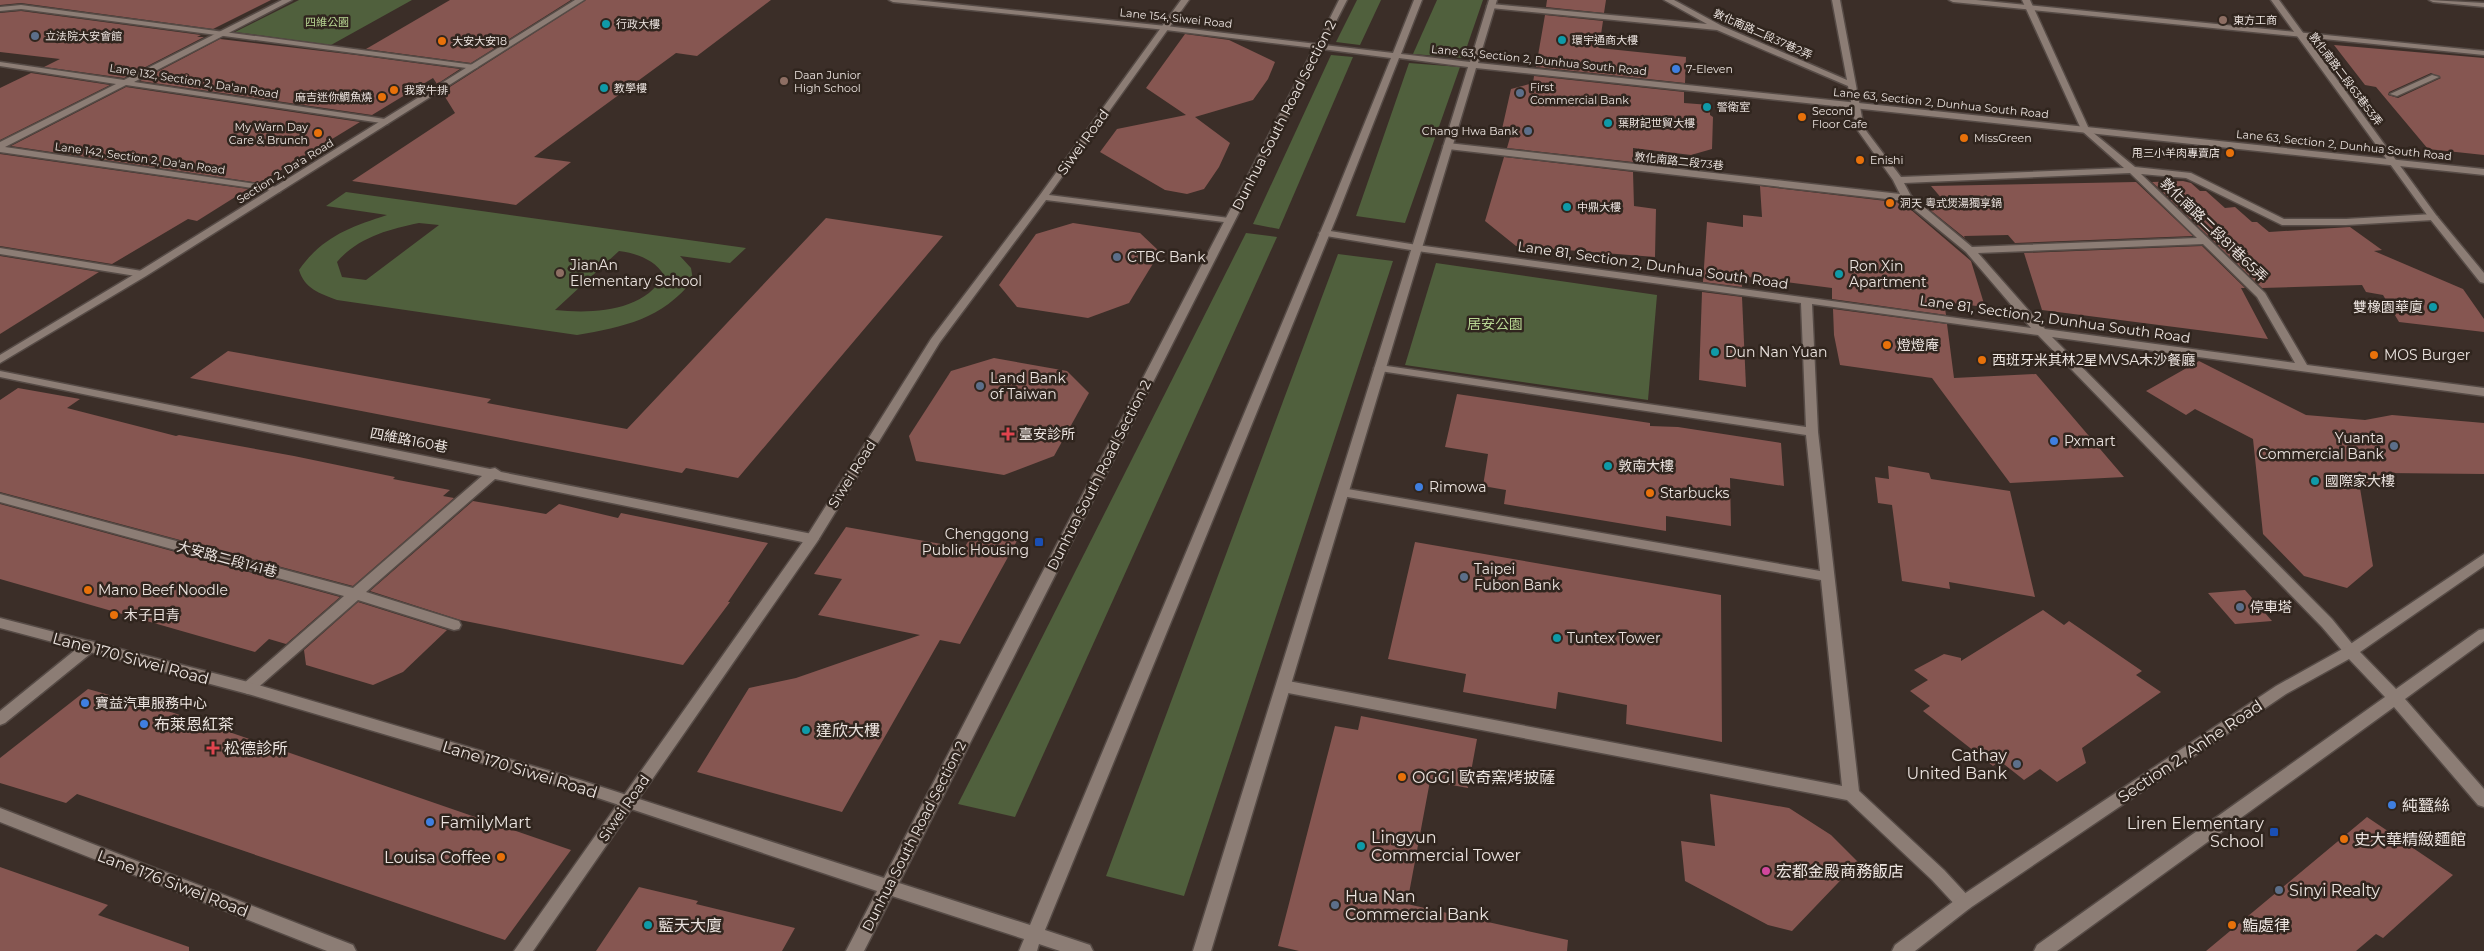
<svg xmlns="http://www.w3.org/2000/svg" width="2484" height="951" viewBox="0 0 2484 951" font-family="Montserrat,'Noto Sans TC',sans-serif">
<rect width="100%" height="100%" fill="#3b2e28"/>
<g fill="#50603d" fill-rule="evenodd">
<path d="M299,0H412L331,45L235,32Z"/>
<path d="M1357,0H1381L1360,45L1336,42Z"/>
<path d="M1437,0H1483L1463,58L1413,54Z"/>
<path d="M1331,55L1353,57L1279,229L1253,224Z"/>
<path d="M1409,63L1460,67L1405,223L1356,216Z"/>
<path d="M346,192L746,248L730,263L680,256L691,268L693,280C662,319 624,327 577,335L337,300C319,293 305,289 299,270C322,237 350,227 387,215L326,206ZM419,223L439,225L366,280L342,277L337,262C357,238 389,229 419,223ZM619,251C636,253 655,260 664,275C644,312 592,314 555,310Z"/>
<path d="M1246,233L1277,237L1015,817L958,804Z"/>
<path d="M1338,254L1393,261L1184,896L1106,876Z"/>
<path d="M1436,263L1657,295L1648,400L1405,365Z"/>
</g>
<g fill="#865651" fill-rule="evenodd">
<path d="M0,0H271L213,29L21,3L0,5Z"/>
<path d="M450,0H571L471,63L366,49Z"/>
<path d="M586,0H771L697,56L676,53L534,157L571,162L516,205L352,181L455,113L442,92Z"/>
<path d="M1547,0H1606L1604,13L1546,7Z"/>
<path d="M21,11L201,35L197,37H204L124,78L44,67L60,59L0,52V13Z"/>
<path d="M1545,15L1603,21L1599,48L1686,57L1685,83L1536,67Z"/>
<path d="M1185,34L1229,40L1275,62L1268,79L1253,100L1195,117L1230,143L1219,167L1204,189L1187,194L1165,190L1100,152L1117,129L1186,115L1146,88Z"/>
<path d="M220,39L356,55L460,69L437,84L433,78L372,115L140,81Z"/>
<path d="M2334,45L2484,58V155L2428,149L2376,87L2365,85ZM2431,73L2441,78L2398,98L2388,95L2389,92Z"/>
<path d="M31,73L110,85L0,140V88Z"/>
<path d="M1534,76L1684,92V103L1710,105V115L1713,117L1712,149L1691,155L1633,148V162L1507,148L1511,134L1502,129L1511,89L1533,83Z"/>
<path d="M126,87L360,122L260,183L11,146Z"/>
<path d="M0,154L248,189L197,221L188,219L112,264L0,246Z"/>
<path d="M1504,157L1633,172L1634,206L1656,209L1655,257L1516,246L1485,221Z"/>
<path d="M2183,181L2191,183L2200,191H2206L2225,208L2235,207L2252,222H2257L2269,232L2350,227L2382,250L2374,251L2463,289L2484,319V332L2399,322L2383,295L2366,292L2362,285L2262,288L2152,182Z"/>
<path d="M2136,182L2193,236L2015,243L2008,235L1964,236L1965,238L1924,205L1949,207L1931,186Z"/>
<path d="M1760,186L1903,203L1971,261L1985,307L1944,302L1946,315L1832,299V288L1741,276L1742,287L1703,282L1707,222L1743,227V215L1762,217Z"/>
<path d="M826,218L943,236L738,478L686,468L682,473L190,378L228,351L491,399L487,403L627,429Z"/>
<path d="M1073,223L1140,233L1160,252L1129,303L1088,318L1017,307L999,285L1036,234Z"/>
<path d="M2202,246L2245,288H2241L2268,339L2042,310L2024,253Z"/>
<path d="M0,256L99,272L0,334Z"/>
<path d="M1702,292L1742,297L1746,387L1699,380Z"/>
<path d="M1833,309L1947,324L1954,378L2036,374L2124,477L2010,483L1932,378L1840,365L1834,335Z"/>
<path d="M994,358L1067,371L1089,393L1054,456L1004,475L916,461L909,436L951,371Z"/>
<path d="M2199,361L2306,415L2365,420L2392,415L2484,423V474L2386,473L2360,488L2373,566L2347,588L2304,576L2263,534L2253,439L2195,409L2186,415L2146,391Z"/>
<path d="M18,388L80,399L67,408L176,436L179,435L294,456L395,477L393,479L450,490L443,496L454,498L353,586L0,492V400Z"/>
<path d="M1457,394L1650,423V426L1678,427L1781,443L1784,486L1730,478L1731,526L1666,516V531L1504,504L1506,490L1483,486L1488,454L1445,447Z"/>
<path d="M1888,466L1929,473L1931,479L2010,491L2035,597L1949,582L1950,589L1902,581L1892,505L1878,503L1875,477L1889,479Z"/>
<path d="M473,501L546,514L559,504L618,518L621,513L768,543L728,602H730L683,665L460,620L370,591Z"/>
<path d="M0,504L340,597L286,644L269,639L255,652L0,579Z"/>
<path d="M846,527L964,548L975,531L1018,539L960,644L940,640L842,812L697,772L749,688L796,678L920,635L818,615L842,579L814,574Z"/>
<path d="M1415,542L1721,595L1722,742L1626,724L1627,705L1558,692L1556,709L1463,692L1466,674L1388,659Z"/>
<path d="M2245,590L2272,621L2235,624L2208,593Z"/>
<path d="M358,602L447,630L403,672L373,685L306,665L304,650Z"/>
<path d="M2043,610L2064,625L2069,621L2142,671L2136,675L2161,692L2082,748L2086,763L2057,782L2040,769L2024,780L2000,761L1993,766L1923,711L1930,706L1910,691L1928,680L1914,670L1944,654L1961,658V661Z"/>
<path d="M88,689L174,713L571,850L505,940L77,794L66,803L0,783V758Z"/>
<path d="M1361,716L1477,739L1468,788L1430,781L1407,904L1568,940L1567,951H1299L1278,946L1335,726L1358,730Z"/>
<path d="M1710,794L1789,808L1831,835L1858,862L1792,931L1768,925L1685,881L1681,841L1715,846Z"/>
<path d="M2367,817L2453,875L2383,938L2376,934L2356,951H2206Z"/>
<path d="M0,867L108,905L98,915L189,947V951H0Z"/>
<path d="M639,887L698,901L696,904L795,928L782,951H596Z"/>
</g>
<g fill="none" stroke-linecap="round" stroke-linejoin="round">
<defs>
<g id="lane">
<path d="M282,0H292L134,82L385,119L388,120V124L126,85L5,147L277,187L280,188V192L0,152V142L116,84L0,66V62L124,80Z"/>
<path d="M1664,0H1674L1722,26L1847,80L1832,0H1840L1864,128L1901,177L2124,168L2082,131V127L2085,126L2135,167L2191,173L2284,219H2346L2433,214L2438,217L2433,220L2346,225H2282L2186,178L2141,174L2265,293L2307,365L2484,388V396L2052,337L2332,619L2358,651L2356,655L2351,656L2346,655L2322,627L2038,335L1812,304L1818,432L1859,791L1944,870L1970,898L1972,903L1970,908L1964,911L1958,908L1932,880L1847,800L1283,692L1278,690L1276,686L1278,682L1283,680L1842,786L1821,580L1342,496L1336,492L1342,488L1820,571L1806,435L1380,371L1374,368L1380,365L1806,427L1801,303L1417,251L1320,235L1319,233L1324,230L1417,245L2031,328L1966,252L1904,201L1448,149L1443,146L1448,143L1900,194L1893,180L1856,128L1848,86L1717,30L1491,8L1487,6L1491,4L1707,24ZM2130,173L2197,238L1972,247L1911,196L1904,183ZM2203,244L2257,297L2295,363L2045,329L1978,253Z"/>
<path d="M1949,0H1976L2484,51V55L1953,2Z"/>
<path d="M2429,0L2484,3V7L2433,2Z"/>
<path d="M2432,75L2439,77L2397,96L2390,94Z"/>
<path d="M0,248L142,271L147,274L142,277L0,254Z"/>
<path d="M0,371L490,469L495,468L501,472L812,534L819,539L812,544L495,479L366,592L459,621L461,625L459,629L454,630L358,600L253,692L248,694L243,692L241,688L243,684L344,596L0,502V494L353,588L482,476L0,377Z"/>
<path d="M90,641L95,642L97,646L95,650L5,723L0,725V711L85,642Z"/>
<path d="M0,808L353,945L356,951H327L0,822Z"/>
</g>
<g id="street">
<path d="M1181,0H1189L1049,195L1229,218L1232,219V223L1046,200L940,342L817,542L533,951H514L807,536L931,339L1040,195Z"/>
<path d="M2022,0H2030L2089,129L2088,131L2081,129Z"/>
<path d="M2271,0H2279L2436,215L2484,273V283L2480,282L2430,219Z"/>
<path d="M21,5L474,65L478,67L474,69L21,9L0,11V7Z"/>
</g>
<g id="secondary">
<path d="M575,0H584L146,276L0,363V355L138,272Z"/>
<path d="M889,0H915L1166,26L1317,44L1339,0H1347L1324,45L1393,53L1414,0H1422L1401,54L1470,62L1489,0H1497L1478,63L2484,169V175L1476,68L1211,951H1193L1468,67L1399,58L1337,216L1045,930L1090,945L1093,951H1060L1039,944L1037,951H1019L1024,939L892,896L864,951H846L877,891L580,792L248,694L0,628V618L248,682L580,780L884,878L1314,48L1166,30L893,2ZM1322,49L1391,58L1327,216L1030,925L899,883Z"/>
<path d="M2484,554V566L2360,652L2396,689L2479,630L2484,629V641L2405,699L2484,789V807L2478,805L2394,707L2057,951H2034L2037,945L2385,697L2349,659L2286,694L1970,908L1915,951H1892L1895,945L1958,898L2276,686L2346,647Z"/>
</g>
</defs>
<use href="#lane" stroke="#564b46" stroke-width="3"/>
<use href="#street" stroke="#564b46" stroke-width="3"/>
<use href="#secondary" stroke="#564b46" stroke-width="3"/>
<use href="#lane" fill="#8c7d75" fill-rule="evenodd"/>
<use href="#street" fill="#8c7d75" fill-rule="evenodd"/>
<use href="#secondary" fill="#8c7d75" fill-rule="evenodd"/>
</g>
<g fill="#8d6e63" stroke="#30251e" stroke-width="2">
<circle cx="2223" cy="20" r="5"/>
<circle cx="784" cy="81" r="5"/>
<circle cx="560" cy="273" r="5"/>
</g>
<g fill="#0f9aa8" stroke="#30251e" stroke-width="2">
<circle cx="606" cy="24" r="5"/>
<circle cx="1562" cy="40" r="5"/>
<circle cx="604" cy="88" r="5"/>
<circle cx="1707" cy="107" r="5"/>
<circle cx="1608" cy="123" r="5"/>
<circle cx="1567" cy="207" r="5"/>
<circle cx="1839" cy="274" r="5"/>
<circle cx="2433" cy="307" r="5"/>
<circle cx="1715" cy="352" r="5"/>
<circle cx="1608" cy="466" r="5"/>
<circle cx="2315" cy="481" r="5"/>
<circle cx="1557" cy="638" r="5"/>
<circle cx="806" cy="730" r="5"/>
<circle cx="1361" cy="846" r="5"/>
<circle cx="648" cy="925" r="5"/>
</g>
<g fill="#5c6f8a" stroke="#30251e" stroke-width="2">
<circle cx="35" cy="36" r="5"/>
<circle cx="1520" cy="93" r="5"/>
<circle cx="1528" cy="131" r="5"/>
<circle cx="1117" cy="257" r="5"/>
<circle cx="980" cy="386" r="5"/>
<circle cx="2394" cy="446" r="5"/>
<circle cx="1464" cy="577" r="5"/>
<circle cx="2240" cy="607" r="5"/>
<circle cx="2017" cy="764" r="5"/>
<circle cx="2279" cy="890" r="5"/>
<circle cx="1335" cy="905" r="5"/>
</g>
<g fill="#e8710a" stroke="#30251e" stroke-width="2">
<circle cx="442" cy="41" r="5"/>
<circle cx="394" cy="90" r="5"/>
<circle cx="382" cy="97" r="5"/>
<circle cx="1802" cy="117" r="5"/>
<circle cx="318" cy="133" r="5"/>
<circle cx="1964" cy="138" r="5"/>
<circle cx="2230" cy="153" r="5"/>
<circle cx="1860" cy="160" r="5"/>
<circle cx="1890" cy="203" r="5"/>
<circle cx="1887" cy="345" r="5"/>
<circle cx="2374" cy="355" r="5"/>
<circle cx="1982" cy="360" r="5"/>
<circle cx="1650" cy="493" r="5"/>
<circle cx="88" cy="590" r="5"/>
<circle cx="114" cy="615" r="5"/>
<circle cx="1402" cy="777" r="5"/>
<circle cx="2344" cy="839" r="5"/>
<circle cx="501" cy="857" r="5"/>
<circle cx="2232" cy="925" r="5"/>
</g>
<g fill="#3f7fe0" stroke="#30251e" stroke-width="2">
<circle cx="1676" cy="69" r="5"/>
<circle cx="2054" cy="441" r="5"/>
<circle cx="1419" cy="487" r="5"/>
<circle cx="85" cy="703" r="5"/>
<circle cx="144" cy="724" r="5"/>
<circle cx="2392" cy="805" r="5"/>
<circle cx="430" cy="822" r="5"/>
</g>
<g fill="#e0444e" stroke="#30251e" stroke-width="2">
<path d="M1005.5 426.5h5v5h5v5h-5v5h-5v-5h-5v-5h5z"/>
<path d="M210.5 740.5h5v5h5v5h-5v5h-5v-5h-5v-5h5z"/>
</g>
<g fill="#1a4fb4" stroke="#30251e" stroke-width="2">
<rect x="1034" y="537" width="10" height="10" rx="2.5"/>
<rect x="2269" y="827" width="10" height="10" rx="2.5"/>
</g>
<circle fill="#d1479c" stroke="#30251e" stroke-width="2" cx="1766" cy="871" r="5"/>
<g text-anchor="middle" stroke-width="5" stroke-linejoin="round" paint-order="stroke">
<g font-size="11" fill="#ebe3df" stroke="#30251e">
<text transform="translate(1176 18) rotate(6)" y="4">Lane 154, Siwei Road</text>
<text transform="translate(1763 34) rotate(24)" y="4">敦化南路二段37巷2弄</text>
<text transform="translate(1539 60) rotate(6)" y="4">Lane 63, Section 2, Dunhua South Road</text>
<text transform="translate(2346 79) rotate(53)" y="4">敦化南路二段63巷53弄</text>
<text transform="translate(194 81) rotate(9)" y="4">Lane 132, Section 2, Da'an Road</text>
<text transform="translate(1941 103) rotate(6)" y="4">Lane 63, Section 2, Dunhua South Road</text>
<text transform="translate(2344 145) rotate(6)" y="4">Lane 63, Section 2, Dunhua South Road</text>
<text transform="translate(140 158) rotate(8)" y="4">Lane 142, Section 2, Da'an Road</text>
<text transform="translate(1679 161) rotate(6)" y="4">敦化南路二段73巷</text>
<text transform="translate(285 171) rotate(-32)" y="4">Section 2, Da'a Road</text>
</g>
<g font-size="11" fill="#ebe3df" stroke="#30251e" text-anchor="start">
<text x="2233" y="24">東方工商</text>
<text x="616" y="28">行政大樓</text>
<text x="45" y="40">立法院大安會館</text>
<text x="1572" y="44">環宇通商大樓</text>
<text x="452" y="45">大安大安18</text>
<text x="1686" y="73">7-Eleven</text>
<text x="794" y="79">Daan Junior<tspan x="794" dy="13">High School</tspan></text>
<text x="1530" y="91">First<tspan x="1530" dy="13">Commercial Bank</tspan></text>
<text x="614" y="92">教學樓</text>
<text x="404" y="94">我家牛排</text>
<text x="372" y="101" text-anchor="end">麻吉迷你鯛魚燒</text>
<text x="1717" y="111">警衛室</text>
<text x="1812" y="115">Second<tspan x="1812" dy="13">Floor Cafe</tspan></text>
<text x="1618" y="127">葉財記世貿大樓</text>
<text x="308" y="131" text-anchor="end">My Warn Day<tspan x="308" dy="13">Care &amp; Brunch</tspan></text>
<text x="1518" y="135" text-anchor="end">Chang Hwa Bank</text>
<text x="1974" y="142">MissGreen</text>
<text x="2220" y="157" text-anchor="end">甩三小羊肉專賣店</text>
<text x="1870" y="164">Enishi</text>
<text x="1900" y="207">洞天 粵式煲湯獨享鍋</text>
<text x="1577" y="211">中鼎大樓</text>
</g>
<g font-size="11" fill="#b8d693" stroke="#30251e">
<text x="327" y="26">四維公園</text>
</g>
<g font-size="14" fill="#ebe3df" stroke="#30251e">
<text transform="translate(1284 115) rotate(-63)" y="5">Dunhua South Road Section 2</text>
<text transform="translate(1083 142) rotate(-54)" y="5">Siwei Road</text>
<text transform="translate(2214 230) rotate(44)" y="5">敦化南路二段81巷65弄</text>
<text transform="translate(1653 265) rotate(8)" y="5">Lane 81, Section 2, Dunhua South Road</text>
<text transform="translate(2055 319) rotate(8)" y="5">Lane 81, Section 2, Dunhua South Road</text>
<text transform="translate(409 440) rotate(11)" y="5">四維路160巷</text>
<text transform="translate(852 474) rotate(-58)" y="5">Siwei Road</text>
<text transform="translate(1099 475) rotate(-63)" y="5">Dunhua South Road Section 2</text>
<text transform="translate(227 559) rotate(15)" y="5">大安路二段141巷</text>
<text transform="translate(624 808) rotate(-55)" y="5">Siwei Road</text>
<text transform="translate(914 836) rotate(-63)" y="5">Dunhua South Road Section 2</text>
</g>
<g font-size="14" fill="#ebe3df" stroke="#30251e" text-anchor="start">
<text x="1127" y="262">CTBC Bank</text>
<text x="570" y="270">JianAn<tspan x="570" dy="16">Elementary School</tspan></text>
<text x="1849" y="271">Ron Xin<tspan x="1849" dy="16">Apartment</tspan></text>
<text x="2423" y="312" text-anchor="end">雙橡園華廈</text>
<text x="1897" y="350">燈燈庵</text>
<text x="1725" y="357">Dun Nan Yuan</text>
<text x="2384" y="360">MOS Burger</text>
<text x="1992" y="365">西班牙米其林2星MVSA木沙餐廳</text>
<text x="990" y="383">Land Bank<tspan x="990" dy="16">of Taiwan</tspan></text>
<text x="1019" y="439">臺安診所</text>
<text x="2384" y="443" text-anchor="end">Yuanta<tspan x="2384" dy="16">Commercial Bank</tspan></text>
<text x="2064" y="446">Pxmart</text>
<text x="1618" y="471">敦南大樓</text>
<text x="2325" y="486">國際家大樓</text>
<text x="1429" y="492">Rimowa</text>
<text x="1660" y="498">Starbucks</text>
<text x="1029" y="539" text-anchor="end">Chenggong<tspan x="1029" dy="16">Public Housing</tspan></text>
<text x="1474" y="574">Taipei<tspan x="1474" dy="16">Fubon Bank</tspan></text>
<text x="98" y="595">Mano Beef Noodle</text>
<text x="2250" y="612">停車塔</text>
<text x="124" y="620">木子日青</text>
<text x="1567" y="643">Tuntex Tower</text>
<text x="95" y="708">寶益汽車服務中心</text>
</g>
<g font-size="14" fill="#b8d693" stroke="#30251e">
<text x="1495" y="329">居安公園</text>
</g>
<g font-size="16" fill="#ebe3df" stroke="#30251e">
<text transform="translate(131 658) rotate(15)" y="6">Lane 170 Siwei Road</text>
<text transform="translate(2190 751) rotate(-34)" y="6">Section 2, Anhe Road</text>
<text transform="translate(520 769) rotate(17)" y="6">Lane 170 Siwei Road</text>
<text transform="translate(173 883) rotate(21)" y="6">Lane 176 Siwei Road</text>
</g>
<g font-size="16" fill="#ebe3df" stroke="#30251e" text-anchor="start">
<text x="154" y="730">布萊恩紅茶</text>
<text x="816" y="736">達欣大樓</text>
<text x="224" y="754">松德診所</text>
<text x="2007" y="761" text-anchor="end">Cathay<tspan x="2007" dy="18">United Bank</tspan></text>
<text x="1412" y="783">OGGI 歐奇窯烤披薩</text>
<text x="2402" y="811">純蠶絲</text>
<text x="440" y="828">FamilyMart</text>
<text x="2264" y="829" text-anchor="end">Liren Elementary<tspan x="2264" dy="18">School</tspan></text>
<text x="1371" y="843">Lingyun<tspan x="1371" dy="18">Commercial Tower</tspan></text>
<text x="2354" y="845">史大華精緻麵館</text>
<text x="491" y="863" text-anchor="end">Louisa Coffee</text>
<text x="1776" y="877">宏都金殿商務飯店</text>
<text x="2289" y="896">Sinyi Realty</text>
<text x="1345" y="902">Hua Nan<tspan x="1345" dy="18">Commercial Bank</tspan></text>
<text x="658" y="931">藍天大廈</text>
<text x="2242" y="931">鮨處律</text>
</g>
</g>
</svg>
